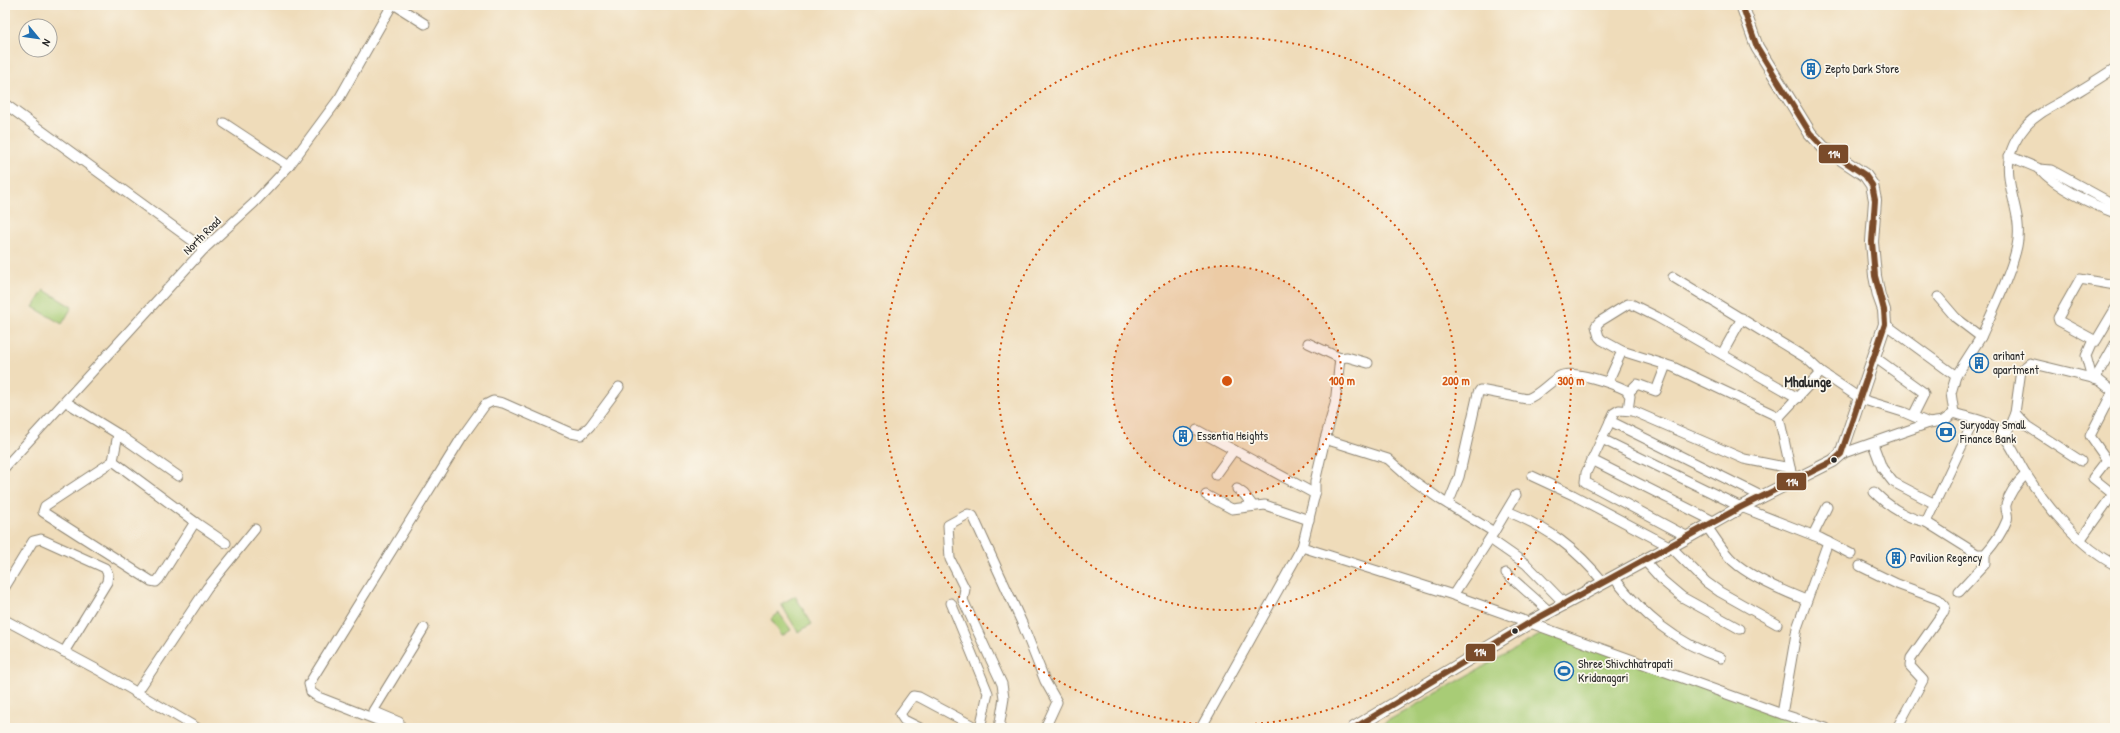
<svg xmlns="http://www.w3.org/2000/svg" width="2120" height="733" viewBox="0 0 2120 733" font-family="'Patrick Hand',sans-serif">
<rect width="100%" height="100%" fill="#fbf7ec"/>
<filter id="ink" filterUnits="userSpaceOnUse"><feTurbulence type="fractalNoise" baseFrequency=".025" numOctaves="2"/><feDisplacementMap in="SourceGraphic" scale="8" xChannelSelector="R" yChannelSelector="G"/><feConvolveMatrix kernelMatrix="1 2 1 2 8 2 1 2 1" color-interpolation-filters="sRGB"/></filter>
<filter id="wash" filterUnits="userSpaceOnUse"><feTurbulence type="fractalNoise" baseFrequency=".012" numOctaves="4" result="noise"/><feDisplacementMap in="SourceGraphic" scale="16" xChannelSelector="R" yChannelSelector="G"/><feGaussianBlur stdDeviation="0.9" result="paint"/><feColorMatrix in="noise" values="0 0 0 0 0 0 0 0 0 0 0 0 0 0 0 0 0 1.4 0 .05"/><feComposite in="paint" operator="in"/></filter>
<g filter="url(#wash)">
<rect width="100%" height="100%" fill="#efdcba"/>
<g fill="#a8cc76" stroke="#6a7c50">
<path d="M44,290L72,307L62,324L33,307Z"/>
<path d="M795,596L812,624L798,632L781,604Z"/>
<path d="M779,613L791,630L782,636L771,619Z"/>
<path d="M1545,632L1823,728H1375Z"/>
</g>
</g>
<g filter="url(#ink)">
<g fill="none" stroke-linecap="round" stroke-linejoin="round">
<defs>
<g id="minor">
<path d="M395,5L425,24"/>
<path d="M5,104L204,249"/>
<path d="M224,123L289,166"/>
<path d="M2009,156L2040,169L2051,170L2115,205"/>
<path d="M2040,169C2055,187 2093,205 2115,213"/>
<path d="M1673,277L1806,358L1821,372L1861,399L1903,412L1929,423"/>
<path d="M2115,285L2080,279L2058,318L2059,321L2096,341L2115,309"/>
<path d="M1938,297L1956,318L1981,337C1993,310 2011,274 2017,246C2026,202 1987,171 2026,126C2036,114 2052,107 2066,99C2082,89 2099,79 2115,68"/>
<path d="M1885,324L1956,376L1951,393L1954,413"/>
<path d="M1308,343L1340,358"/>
<path d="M1622,351L1673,367L1779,417L1821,372"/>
<path d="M1722,354L1742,318"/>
<path d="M1873,356L1923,392L1924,394L1913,416"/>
<path d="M1956,376L1981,337"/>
<path d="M2092,378L2086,356L2093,340"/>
<path d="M2095,379L2115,344"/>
<path d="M1608,382L1622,351L1602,340L1599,337L1596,326L1599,322L1628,304H1631L1657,317L1798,398"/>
<path d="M2113,391L2090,436L2107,460L2115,464"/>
<path d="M1629,392L1637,384L1656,391L1666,365"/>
<path d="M66,402L118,434L113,461L195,522"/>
<path d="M1954,413C1965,417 1981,419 1991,425C2010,437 2015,457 2026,474C2047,507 2080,547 2115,565"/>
<path d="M2015,413L2027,426L2081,461"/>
<path d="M1779,417L1791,472"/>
<path d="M1974,420L1926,522L1977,554H1985C1994,544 2002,533 2007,520C2009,516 2005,510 2006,505C2009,493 2017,483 2026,474"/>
<path d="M1610,421L1761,496"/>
<path d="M1197,430L1315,494L1302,547"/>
<path d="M118,434L178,476"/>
<path d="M2005,437L2015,413L2021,370L2030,363L2092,378L2100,381L2115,393"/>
<path d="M1325,439L1335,404L1340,358L1347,357L1368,363"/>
<path d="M1602,439L1741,507L1820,538L1851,554"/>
<path d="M1873,444L1882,468L1893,482L1935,504"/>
<path d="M1841,454L1929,423L1943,421L1954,413"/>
<path d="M1592,460L1715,522"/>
<path d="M113,461L45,506L43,512L151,581L156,582L159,579L195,522L226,543"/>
<path d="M5,467L204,249L254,203L289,166L340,97L392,5"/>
<path d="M1216,475L1234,450"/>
<path d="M1532,476L1573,495L1671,547L1706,582L1720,592L1777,624"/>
<path d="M1237,489L1244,494L1253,506"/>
<path d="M1874,492C1888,506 1906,518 1926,522"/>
<path d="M1315,494V482L1325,439L1388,459L1407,476L1441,500L1494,532L1453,595"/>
<path d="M1206,495L1232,509L1265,505L1309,520"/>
<path d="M1448,504L1459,477L1478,393L1480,390L1527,399C1539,395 1548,383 1560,376C1572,369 1614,384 1626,390L1630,396L1628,410"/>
<path d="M1507,511C1548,528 1576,548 1604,583"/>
<path d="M1707,527C1714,536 1721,548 1729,557C1745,575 1783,591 1806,600"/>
<path d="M1494,532L1516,495"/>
<path d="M1813,535L1827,507"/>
<path d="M1688,537L1585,482L1586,473L1614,413L1619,410L1633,411L1744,459L1790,468"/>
<path d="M1490,539L1526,564L1565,604"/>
<path d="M2081,539L2113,494L2093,478L2107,460"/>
<path d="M1645,561L1663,581L1682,597L1740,629"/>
<path d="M1860,566L1897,584L1938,599L1945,606L1944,611L1911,658L1910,666L1923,680L1897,728"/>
<path d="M1506,573L1550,612"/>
<path d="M1614,578C1643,615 1676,643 1721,658"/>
<path d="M5,587L33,541L41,539L105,568L108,574L107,582L64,652"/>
<path d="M1959,592L1985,564V554"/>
<path d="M951,603L988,693L980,728"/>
<path d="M5,620L100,671L197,728"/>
<path d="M136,694L207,588L255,529"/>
<path d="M1782,714L1797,628L1828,542"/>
<path d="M389,728L390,725L318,697L311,692L309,684L462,437L485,405L493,401L503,403L571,433L581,435L590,426L619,387"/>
<path d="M397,728L399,722L373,711L424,628"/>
<path d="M920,728L904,720L900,714L913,696L919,697L977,728"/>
<path d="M999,728L1004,698L1002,684L963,600L965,589L950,559L948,525L968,514L973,516L1022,623L1045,681L1057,702L1045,728"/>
<path d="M1201,728L1302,547L1453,595L1782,714L1826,728"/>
</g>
<path id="major" d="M1354,728L1529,623L1688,537L1741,507L1833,461L1841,454L1885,324L1884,310L1879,296L1875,276L1872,242L1875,200L1872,185L1865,175L1823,147L1810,133L1757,47L1742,5"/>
</defs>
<use href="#minor" stroke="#8d8472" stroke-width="11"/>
<use href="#major" stroke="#8d8472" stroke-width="14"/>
<use href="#minor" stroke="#fff" stroke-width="9"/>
<use href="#major" stroke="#fff" stroke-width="12"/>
<defs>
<path id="bus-1" d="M1354,728L1529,623L1741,507L1833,461L1841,454L1885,324L1884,310L1875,276L1872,242L1875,200L1872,185L1865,175L1823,147L1810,133L1757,47L1742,5"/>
</defs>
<use href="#bus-1" stroke="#fbf7ec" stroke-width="9"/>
<use href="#bus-1" stroke="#7a4b2a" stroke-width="6"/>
</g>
</g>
<circle cx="1227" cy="381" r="115" fill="#d5540f" fill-opacity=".12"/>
<g fill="none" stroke="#d5540f" stroke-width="2" stroke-dasharray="2 4">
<circle cx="1227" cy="381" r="115"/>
<circle cx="1227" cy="381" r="229"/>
<circle cx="1227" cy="381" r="344"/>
</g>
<defs>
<symbol id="building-ring" viewBox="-11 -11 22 22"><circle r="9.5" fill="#fbf7ec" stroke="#1f6fb2" stroke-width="1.5"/><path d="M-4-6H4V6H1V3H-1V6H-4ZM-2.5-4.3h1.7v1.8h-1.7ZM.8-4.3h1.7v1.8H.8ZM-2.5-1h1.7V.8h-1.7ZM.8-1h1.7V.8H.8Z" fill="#1f6fb2"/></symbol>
<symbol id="bank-ring" viewBox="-11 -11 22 22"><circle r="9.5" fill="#fbf7ec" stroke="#1f6fb2" stroke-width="1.5"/><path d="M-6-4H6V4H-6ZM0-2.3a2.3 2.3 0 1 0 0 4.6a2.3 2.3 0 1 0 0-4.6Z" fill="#1f6fb2"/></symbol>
<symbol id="stadium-ring" viewBox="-11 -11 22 22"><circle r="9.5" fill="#fbf7ec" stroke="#1f6fb2" stroke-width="1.5"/><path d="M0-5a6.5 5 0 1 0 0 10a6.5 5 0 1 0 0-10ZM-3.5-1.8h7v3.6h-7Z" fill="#1f6fb2"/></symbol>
</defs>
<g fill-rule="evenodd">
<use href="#building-ring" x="1800" y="58" width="22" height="22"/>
<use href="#building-ring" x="1968" y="352" width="22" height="22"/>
<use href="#bank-ring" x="1935" y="421" width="22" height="22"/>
<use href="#building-ring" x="1172" y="425" width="22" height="22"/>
<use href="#building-ring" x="1885" y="547" width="22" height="22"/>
<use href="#stadium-ring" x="1553" y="660" width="22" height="22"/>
</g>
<g fill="#2b2b2b" stroke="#fbf7ec" stroke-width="1.5">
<circle cx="1834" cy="460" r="3.5"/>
<circle cx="1515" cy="631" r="3.5"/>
</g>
<g text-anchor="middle" stroke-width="3.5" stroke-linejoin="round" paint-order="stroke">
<g font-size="12" fill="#2b2b2b" stroke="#fbf7ec" text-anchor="start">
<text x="1825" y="73">Zepto Dark Store</text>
<text x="1993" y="360">arihant<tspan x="1993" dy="14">apartment</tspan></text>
<text x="1960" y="429">Suryoday Small<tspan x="1960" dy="14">Finance Bank</tspan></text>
<text x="1197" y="440">Essentia Heights</text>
<text x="1910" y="562">Pavilion Regency</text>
<text x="1578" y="668">Shree Shivchhatrapati<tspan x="1578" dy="14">Kridanagari</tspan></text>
</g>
<g font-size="12" fill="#2b2b2b" stroke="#fbf7ec">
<text transform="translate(202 236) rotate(-45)" y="4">North Road</text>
</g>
<g font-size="14" font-weight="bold" fill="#2b2b2b" stroke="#fbf7ec">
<text x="1808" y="387">Mhalunge</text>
</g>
</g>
<circle cx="1227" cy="381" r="6" fill="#d5540f" stroke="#fbf7ec" stroke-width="2"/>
<g font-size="12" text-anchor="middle" font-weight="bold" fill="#d5540f" stroke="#fbf7ec" stroke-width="3.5" stroke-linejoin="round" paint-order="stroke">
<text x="1342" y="385">100 m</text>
<text x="1456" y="385">200 m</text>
<text x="1571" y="385">300 m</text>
</g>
<g stroke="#fbf7ec" stroke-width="1.5">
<rect x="1818" y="144" width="31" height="20" rx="4" fill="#7a4b2a"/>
<rect x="1776" y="472" width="31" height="19" rx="4" fill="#7a4b2a"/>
<rect x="1465" y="643" width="31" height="19" rx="4" fill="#7a4b2a"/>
</g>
<g font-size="11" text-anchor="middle" font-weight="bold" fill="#fff">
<text x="1834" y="158">114</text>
<text x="1792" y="486">114</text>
<text x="1480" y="656">114</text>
</g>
<rect width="2120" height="733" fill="none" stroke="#fbf7ec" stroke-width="20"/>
<g transform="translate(38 38) rotate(119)"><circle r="19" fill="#fbf7ec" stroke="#a8a59f"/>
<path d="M0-3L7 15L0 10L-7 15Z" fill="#1f6fb2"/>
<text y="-6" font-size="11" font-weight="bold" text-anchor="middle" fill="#2b2b2b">N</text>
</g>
</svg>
